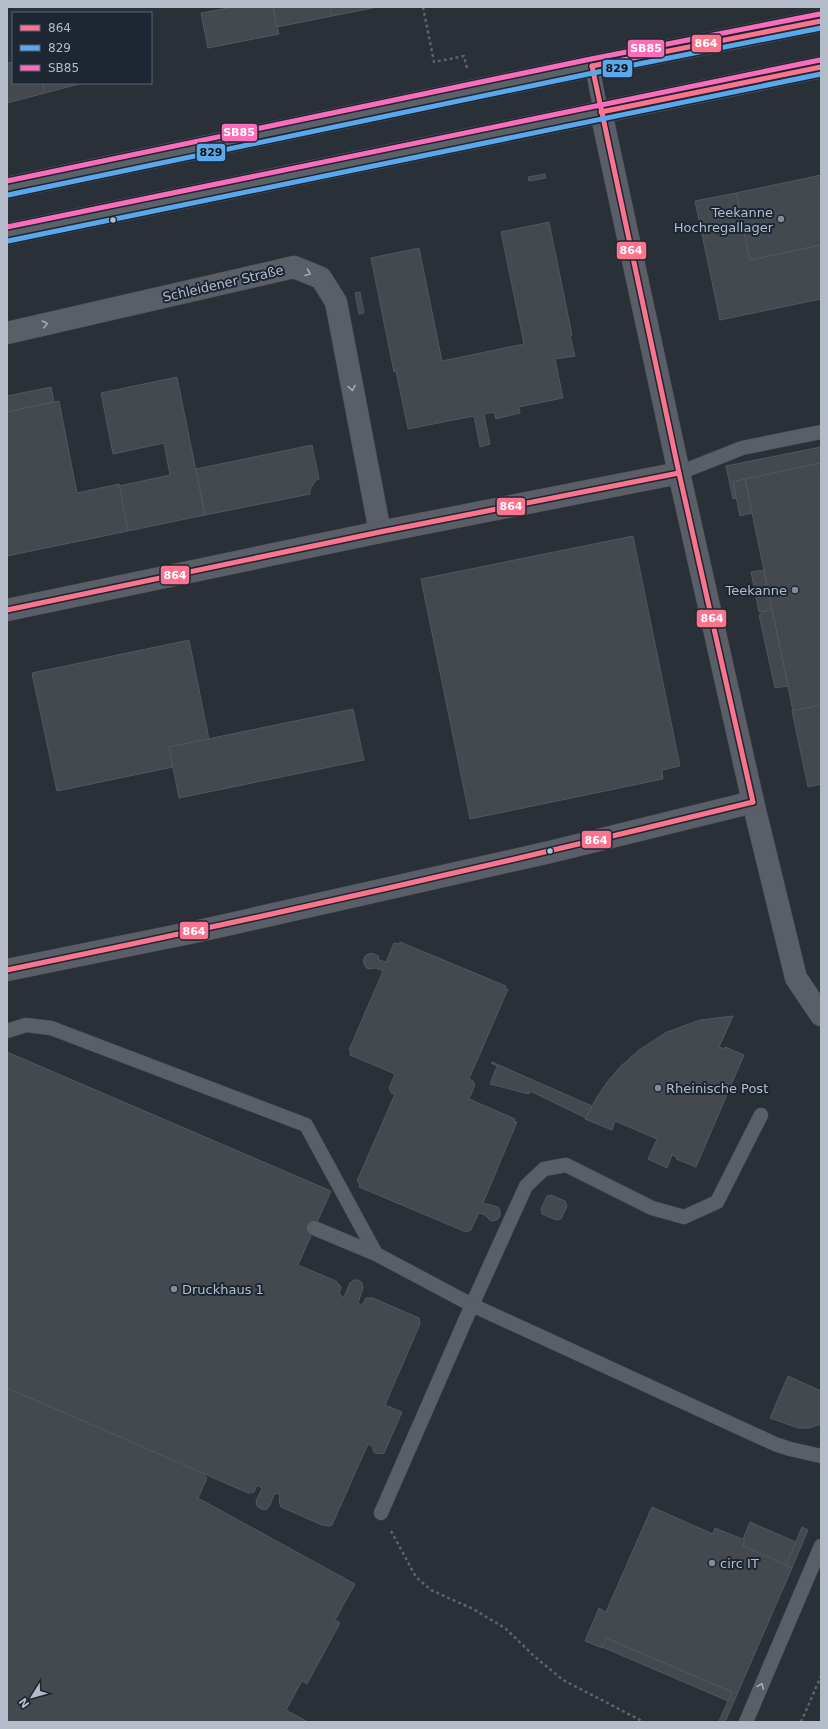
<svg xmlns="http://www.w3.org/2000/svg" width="828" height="1729" viewBox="0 0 828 1729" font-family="'DejaVu Sans',sans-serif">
<rect width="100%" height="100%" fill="#2a3038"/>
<g fill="#444950" stroke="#52575f">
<path d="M233,7H273L279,34L208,48L201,13Z"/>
<path d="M273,7H330L332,16L277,27Z"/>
<path d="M330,7H378L332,16Z"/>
<path d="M13,62V83H42L45,93L7,103V63Z"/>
<path d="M42,83H83L45,93Z"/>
<path d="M545,174L546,178L529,181L528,177Z"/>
<path d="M821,175V245L750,260L736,193Z"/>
<path d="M736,193L750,260L821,245V299L720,320L695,201Z"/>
<path d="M549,222L572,335L570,336L575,356L555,359L563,398L519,407L520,413L496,419L494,412L484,414L490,444L480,447L474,416L408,429L396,371L394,372L371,258L419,248L442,361L524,344L501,232Z"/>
<path d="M360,292L364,313L359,314L355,293Z"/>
<path d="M177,377L205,515L128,531L119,486L170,475L164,443L113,454L101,393Z"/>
<path d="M51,387L54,402L7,412V396Z"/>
<path d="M59,401L77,493L119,484L128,531L7,556V412Z"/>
<path d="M312,445L319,479L315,481L310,490V494L205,515L196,469Z"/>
<path d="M821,447V463L733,482L736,498L733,499L726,466Z"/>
<path d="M821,463V705L793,711L745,479Z"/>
<path d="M745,479L752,513L740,516L733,482Z"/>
<path d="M633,536L680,766L662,770L663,779L470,819L421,579Z"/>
<path d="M764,570L772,609L759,612L751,572Z"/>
<path d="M772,609L788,686L775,688L759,615L762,614L761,612Z"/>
<path d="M189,640L209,739L169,747L173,767L57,791L32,673Z"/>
<path d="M821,705V784L808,787L792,711Z"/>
<path d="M353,709L364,760L179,798L169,747Z"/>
<path d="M400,942L506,986L504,989H508L469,1079L473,1081L475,1085L469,1099L515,1119L514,1121L517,1122L483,1203L498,1207L500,1210V1216L497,1220L491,1221L485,1215L479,1213L471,1230L466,1232L359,1187L360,1184L357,1181L395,1094L391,1093L389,1088L395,1074L350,1055L351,1051L349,1050L383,971L376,968L368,969L365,966L363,960L366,955L372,953L378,956L379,960L386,962L394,943L399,944Z"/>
<path d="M733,1016L719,1047L724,1049L725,1047L744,1055L696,1167L676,1159L677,1157L672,1155L667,1168L648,1159L657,1139L615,1121L612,1130L585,1119L597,1097L608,1081L620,1067L639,1050L667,1032L700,1020Z"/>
<path d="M7,1052L331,1191L298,1265L336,1281L341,1287L339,1295L344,1297L350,1283L354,1280H359L362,1283L363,1288L358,1303L362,1305L366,1298H373L419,1318L420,1324L385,1405L402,1412L384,1453L378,1454L374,1452L372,1446L368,1444L332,1525L329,1526L322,1525L281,1507L279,1502L280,1495L275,1493L269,1507L266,1510L261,1509L257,1506L256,1501L262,1488L257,1485L254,1492L248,1493L7,1388Z"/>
<path d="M492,1062L592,1106L586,1118L530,1091L529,1094L490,1084L497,1066L491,1063Z"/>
<path d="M551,1195L565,1201L567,1206L561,1219L556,1220L542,1214L541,1209L547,1196Z"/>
<path d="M788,1376L821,1391V1424L809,1428H798L770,1418Z"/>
<path d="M7,1388L205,1474L204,1476L207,1478L198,1498L355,1584L335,1620L340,1623L307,1684L302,1681L286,1710L308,1722H7Z"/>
<path d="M652,1507L713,1534L715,1528L745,1540L743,1546L792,1568L725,1722L719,1721L732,1692L606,1638L602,1648L585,1641L599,1608L606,1612Z"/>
<path d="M750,1522L796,1542L786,1565L743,1546L745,1540L743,1539Z"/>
<path d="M802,1527L808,1530L792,1568L786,1565Z"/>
<path d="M606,1638L732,1692L728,1701L602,1647Z"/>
</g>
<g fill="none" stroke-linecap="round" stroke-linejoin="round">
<defs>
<g id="lane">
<path d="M592,66L601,112"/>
<path d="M679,473L742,448L821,432"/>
<path d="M7,1031L26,1025L51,1028L306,1125L376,1254"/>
<path d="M314,1228L376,1254L472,1305L526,1186L544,1169L566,1165L652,1208L684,1217L717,1202L761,1115"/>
<path d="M381,1513L472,1305L775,1444L790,1449L821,1456"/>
<path d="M746,1722L821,1546"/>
</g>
<g id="street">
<path d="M601,112L679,473L753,802L796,978L821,1015"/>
<path d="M7,333L294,267L321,278L336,302L380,532"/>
<path d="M7,610L380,532L679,473"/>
<path d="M7,970L199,931L550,852L753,802"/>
</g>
<g id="primary">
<path d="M7,188L592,66L821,21"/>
<path d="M7,234L821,67"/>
</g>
</defs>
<use href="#lane" stroke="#484c53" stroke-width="15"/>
<use href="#street" stroke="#484c53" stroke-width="23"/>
<use href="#primary" stroke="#484c55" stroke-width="23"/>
<g stroke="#5d636a" stroke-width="2.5" stroke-dasharray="3 3" stroke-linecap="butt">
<path d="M423,7L434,62L464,56L467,68"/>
<path d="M391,1531L416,1577L431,1590L473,1609L505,1628L534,1656L563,1680L644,1722"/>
<path d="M801,1722L821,1676"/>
</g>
<use href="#lane" stroke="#5a5e66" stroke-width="14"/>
<use href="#street" stroke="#5a5e66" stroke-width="22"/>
<use href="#primary" stroke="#5c6168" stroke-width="22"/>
<defs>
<g id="bus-1">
<path d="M592,66L679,473L753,802"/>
<path d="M592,66L821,21"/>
<path d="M601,112L821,67"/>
<path d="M7,610L380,532L679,473"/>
<path d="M7,970C257,919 505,863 753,802"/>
</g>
<g id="bus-2">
<path d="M8,195L593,73L821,28"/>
<path d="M8,241L821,74"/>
</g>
<g id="bus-3">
<path d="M7,181L591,59L820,14"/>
<path d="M7,227L820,60"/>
</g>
</defs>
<use href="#bus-1" stroke="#1d2633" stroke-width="8"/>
<use href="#bus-2" stroke="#1d2633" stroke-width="8"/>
<use href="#bus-3" stroke="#1d2633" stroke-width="8"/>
<use href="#bus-1" stroke="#fc738d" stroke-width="5"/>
<use href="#bus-2" stroke="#5aa8eb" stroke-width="5"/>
<use href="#bus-3" stroke="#fb6dba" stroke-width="5"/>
</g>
<defs><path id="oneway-chevron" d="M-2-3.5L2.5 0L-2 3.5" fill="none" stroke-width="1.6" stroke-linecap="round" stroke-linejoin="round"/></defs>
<g stroke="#a2a9b5">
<use href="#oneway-chevron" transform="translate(308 273) rotate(21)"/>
<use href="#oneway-chevron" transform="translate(45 324) rotate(-13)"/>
<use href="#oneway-chevron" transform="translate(352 388) rotate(79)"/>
<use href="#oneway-chevron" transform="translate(761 1686) rotate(-67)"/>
</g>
<g fill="#848b96" stroke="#1d2633" stroke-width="1.5">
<circle cx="781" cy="219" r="4"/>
<circle cx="795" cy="590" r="4"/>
<circle cx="658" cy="1088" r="4"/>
<circle cx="174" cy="1289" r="4"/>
<circle cx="712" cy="1563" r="4"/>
</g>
<g fill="#b4bcc9" stroke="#1d2633" stroke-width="1.5">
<circle cx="113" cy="220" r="3.5"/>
<circle cx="550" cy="851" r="3.5"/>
</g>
<g text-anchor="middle" stroke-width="4" stroke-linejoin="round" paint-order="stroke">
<g font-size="13" fill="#b4bcc9" stroke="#1d2633" text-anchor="start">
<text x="773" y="217" text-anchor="end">Teekanne<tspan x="773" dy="15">Hochregallager</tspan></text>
<text x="787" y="595" text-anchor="end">Teekanne</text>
<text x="666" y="1093">Rheinische Post</text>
<text x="182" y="1294">Druckhaus 1</text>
<text x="720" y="1568">circ IT</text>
</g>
<g font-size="13" fill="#b4bcc9" stroke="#1d2633">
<text transform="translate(223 283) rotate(-13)" y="5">Schleidener Straße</text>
</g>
</g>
<g stroke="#1d2633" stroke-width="1.5">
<rect x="691" y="34" width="31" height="19" rx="4" fill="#fc738d"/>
<rect x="627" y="39" width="38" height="19" rx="4" fill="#fb6dba"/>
<rect x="602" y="59" width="31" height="19" rx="4" fill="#5aa8eb"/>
<rect x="221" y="123" width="37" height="19" rx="4" fill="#fb6dba"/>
<rect x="196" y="143" width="30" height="19" rx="4" fill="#5aa8eb"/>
<rect x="616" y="241" width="31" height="19" rx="4" fill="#fc738d"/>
<rect x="496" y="497" width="30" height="19" rx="4" fill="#fc738d"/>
<rect x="160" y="565" width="30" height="20" rx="4" fill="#fc738d"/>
<rect x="696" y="609" width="31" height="19" rx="4" fill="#fc738d"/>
<rect x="581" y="830" width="31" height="19" rx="4" fill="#fc738d"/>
<rect x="179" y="921" width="30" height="19" rx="4" fill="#fc738d"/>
</g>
<g font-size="11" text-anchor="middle" font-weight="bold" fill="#fff">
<text x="706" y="47">864</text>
<text x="646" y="52">SB85</text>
<text x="239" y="136">SB85</text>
<text x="631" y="254">864</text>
<text x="511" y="510">864</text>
<text x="175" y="579">864</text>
<text x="712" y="622">864</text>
<text x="596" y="844">864</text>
<text x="194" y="935">864</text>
</g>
<g font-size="11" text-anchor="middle" font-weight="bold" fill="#111">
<text x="617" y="72">829</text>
<text x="211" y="156">829</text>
</g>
<rect width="828" height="1729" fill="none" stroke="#b4bcc9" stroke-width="16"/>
<rect x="12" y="12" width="140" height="72" fill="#1d2633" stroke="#59626f"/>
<rect x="20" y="25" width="20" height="6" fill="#fc738d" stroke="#59626f"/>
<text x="48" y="32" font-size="12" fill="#b4bcc9">864</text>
<rect x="20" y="45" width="20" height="6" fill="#5aa8eb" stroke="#59626f"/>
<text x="48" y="52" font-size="12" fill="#b4bcc9">829</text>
<rect x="20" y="65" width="20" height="6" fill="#fb6dba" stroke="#59626f"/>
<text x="48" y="72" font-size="12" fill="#b4bcc9">SB85</text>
<g transform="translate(32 1697) rotate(233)" stroke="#1d2633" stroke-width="3" paint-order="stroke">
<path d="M0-3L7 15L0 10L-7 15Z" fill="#b4bcc9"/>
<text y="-6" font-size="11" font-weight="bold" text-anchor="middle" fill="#b4bcc9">N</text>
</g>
</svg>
